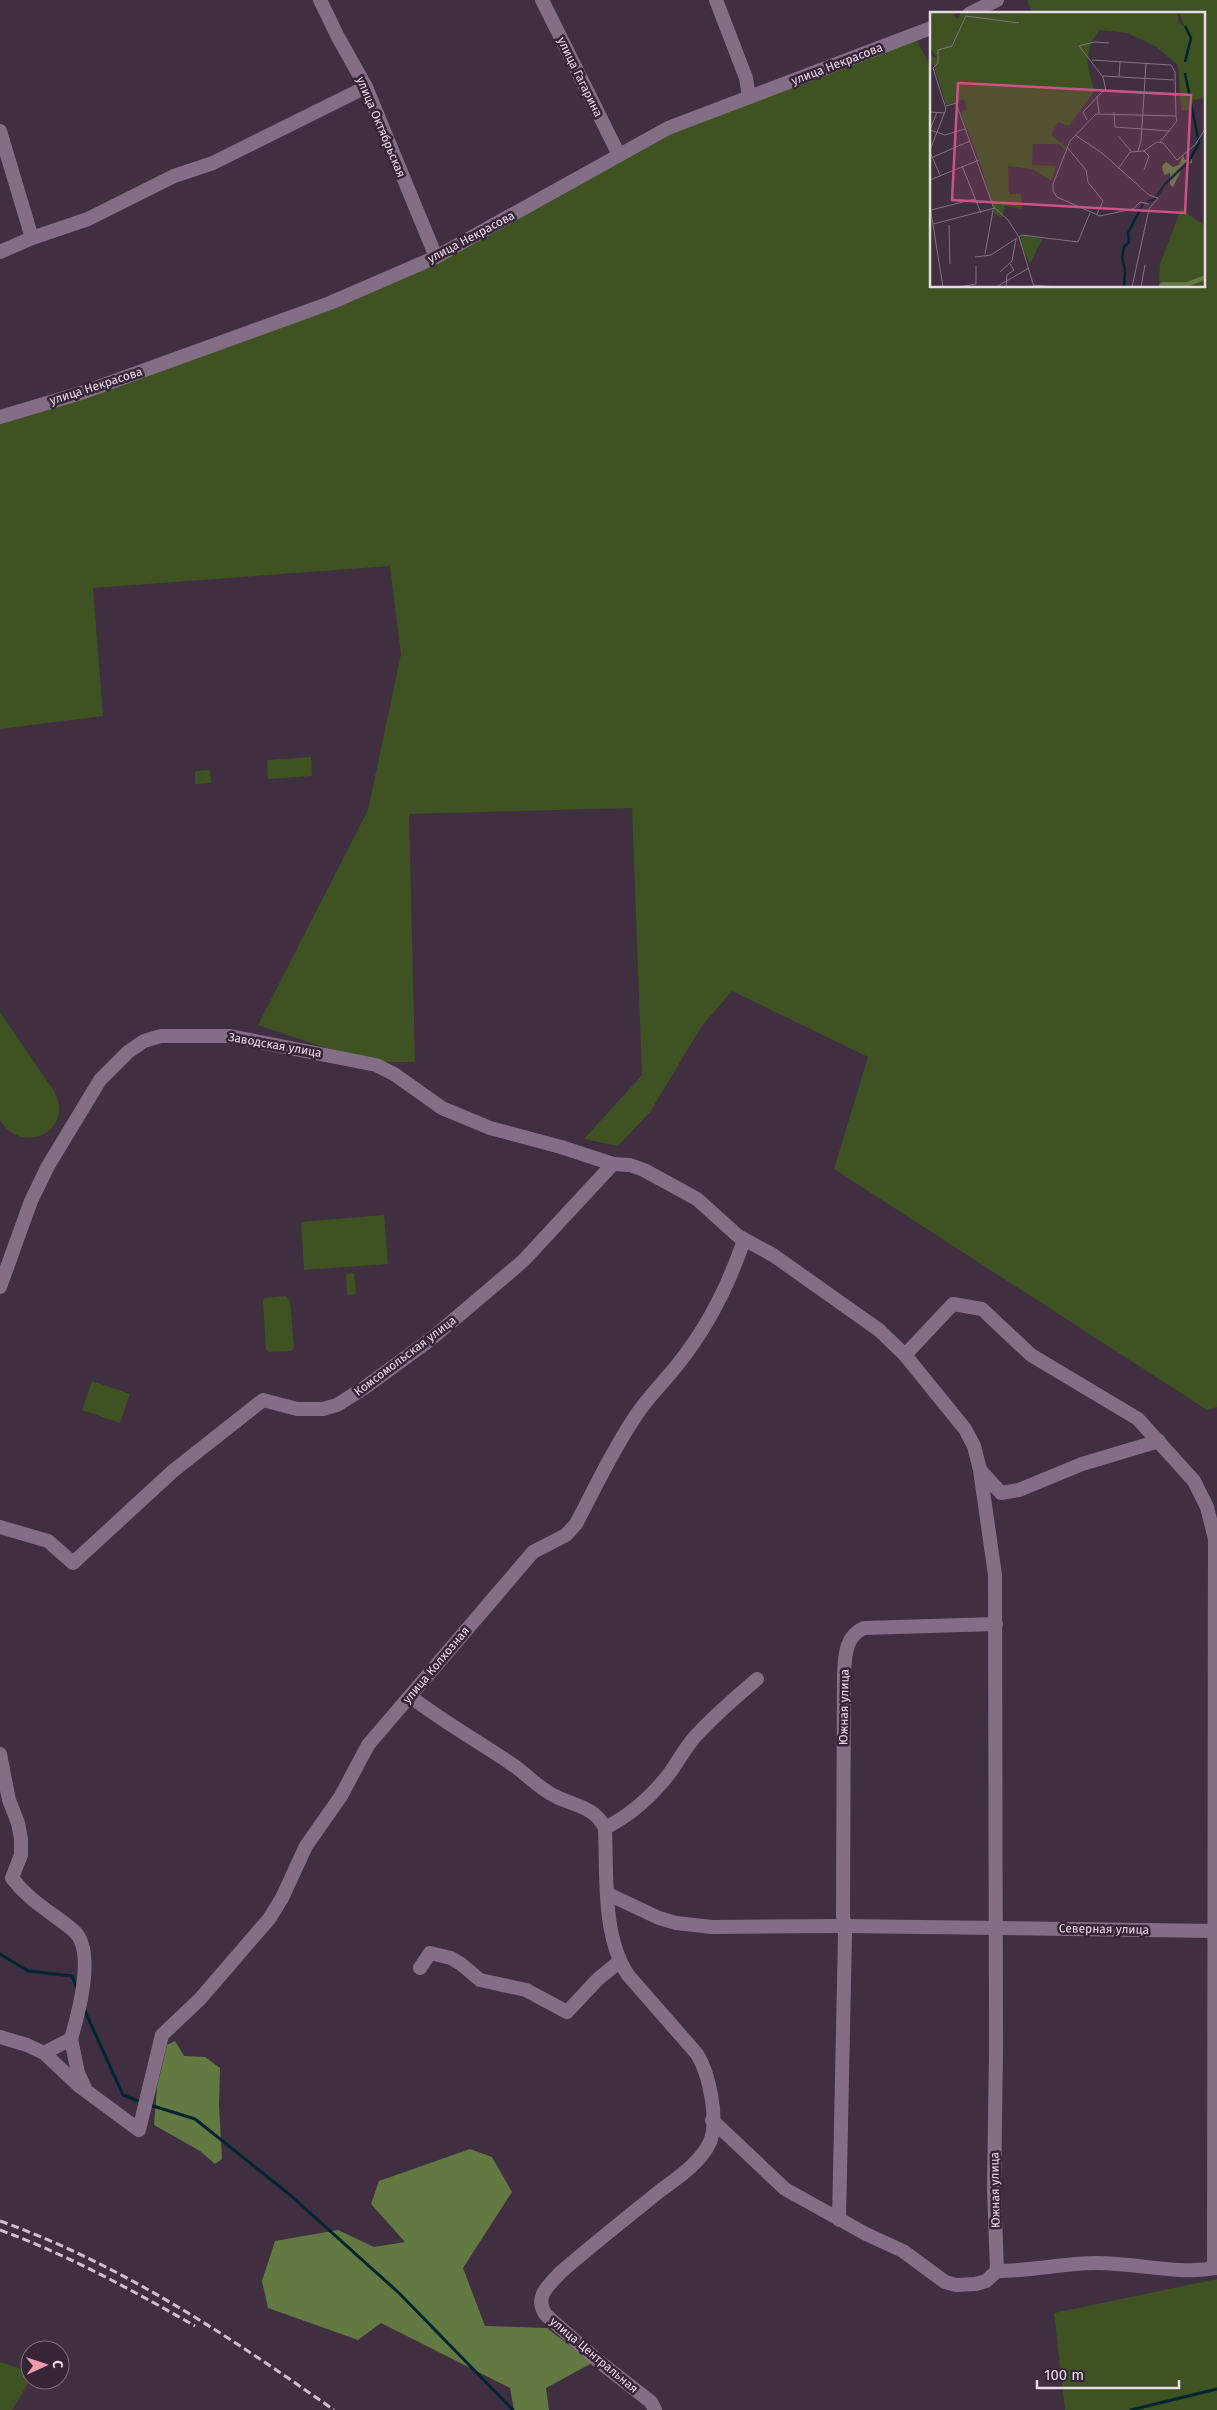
<svg xmlns="http://www.w3.org/2000/svg" width="1217" height="2410" viewBox="0 0 1217 2410" font-family="'Fira Sans',sans-serif">
<rect width="100%" height="100%" fill="#402e41"/>
<g fill="#3f5221">
<path d="M1027,0H1217V1407L1207,1410L834,1169L868,1057L732,991L701,1027L650,1112L618,1146L584,1139L642,1075L632,808L409,814L415,1062H368L258,1025L368,810L401,654L390,566L93,588L103,716L0,729V410L152,367L412,268L638,147L914,35L931,67V286H1203V14H1033Z"/>
<path d="M311,757L312,776L268,779L267,760Z"/>
<path d="M210,770L211,783L195,784V771Z"/>
<path d="M0,1012L54,1091C75,1129 25,1157 0,1121Z"/>
<path d="M384,1215L388,1264L304,1270L301,1222Z"/>
<path d="M354,1273L356,1294L347,1295L346,1274Z"/>
<path d="M286,1296L290,1301L294,1348L291,1351L269,1352L266,1349L263,1300L265,1298Z"/>
<path d="M92,1381L130,1394L120,1423L82,1410Z"/>
<path d="M1217,2279V2410H1065L1054,2313Z"/>
<path d="M0,2362L30,2372V2380L12,2410H0Z"/>
</g>
<g fill="#627942">
<path d="M175,2041L184,2056L205,2057L220,2068L219,2105L222,2159L215,2164L200,2151L154,2125L157,2087L167,2045Z"/>
<path d="M470,2149L492,2157L512,2192L463,2268L485,2326L547,2328L592,2363L546,2388L549,2410H514L510,2388L381,2323L358,2340L268,2308L262,2281L275,2241L338,2230L374,2247L405,2242L371,2204L379,2181Z"/>
</g>
<g fill="none" stroke-linecap="round" stroke-linejoin="round">
<g stroke="#002532" stroke-width="3">
<path d="M0,1954L28,1971L72,1976L77,1989"/>
<path d="M84,2009L123,2095L141,2102"/>
<path d="M150,2105L195,2119L289,2194L399,2293L513,2410"/>
<path d="M1131,2410L1217,2389"/>
</g>
<g stroke="#846e85" stroke-width="14">
<path d="M320,0L338,37L366,87L436,257"/>
<path d="M542,0L619,155"/>
<path d="M716,0L746,78L749,97"/>
<path d="M969,14L997,0"/>
<path d="M0,131L32,238"/>
<path d="M0,252L32,238L88,219L174,176L213,163L366,87"/>
<path d="M0,417L84,392L330,303L436,257L668,128L931,28"/>
<path d="M0,1287L31,1201L48,1166L100,1080L128,1052L144,1041L161,1036H230L376,1065L394,1074L442,1108L490,1128L561,1147L613,1164L630,1165L644,1170L697,1199L738,1236L773,1255L879,1330L905,1355L965,1429L974,1446L980,1470L995,1575L996,2050L994,2189L997,2271L986,2281L976,2284L956,2285L945,2282L903,2251L866,2234L785,2189L712,2120"/>
<path d="M905,1355L953,1304L982,1309L1031,1355L1138,1419L1194,1481L1207,1507L1215,1539L1214,2268"/>
<path d="M981,1471L1001,1493L1019,1490L1082,1464L1159,1441"/>
<path d="M0,1527L48,1541L73,1563L173,1471L263,1400L297,1409H323L337,1405L364,1388L431,1339L523,1261L613,1164"/>
<path d="M411,1697C445,1723 481,1743 516,1767C529,1777 540,1789 555,1796C574,1806 594,1806 605,1828C607,1874 602,1936 628,1975L697,2054C709,2073 719,2120 710,2142C700,2164 674,2180 656,2194C624,2220 592,2245 561,2272C549,2285 533,2297 546,2315L597,2360L651,2402L655,2410"/>
<path d="M0,1754L9,1800L18,1823L21,1839V1855L12,1878C31,1903 52,1912 74,1931C96,1951 78,2015 71,2039"/>
<path d="M605,1828C631,1815 651,1797 669,1774C677,1763 684,1750 693,1739C712,1717 735,1698 757,1679"/>
<path d="M608,1894L659,1918L676,1923L712,1927L844,1926L1217,1931"/>
<path d="M420,1968L430,1953L451,1958L461,1964L480,1980L526,1990L567,2012L598,1979L619,1962"/>
<path d="M0,2037L27,2045L44,2053L78,2085L139,2130L162,2035L200,1999L269,1919L282,1898L306,1846L341,1796L368,1745L533,1552L566,1535L576,1524C595,1488 612,1451 635,1417C647,1398 664,1382 678,1364C707,1328 729,1284 744,1240"/>
<path d="M44,2053L71,2039L78,2073L85,2088"/>
<path d="M839,2220L845,1935L843,1915L844,1674C845,1656 845,1636 864,1628L996,1624"/>
<path d="M997,2271C1031,2271 1064,2263 1097,2263C1137,2263 1178,2275 1217,2268"/>
</g>
<g stroke="#cdbfcd" stroke-width="3" stroke-dasharray="8 4" stroke-linecap="butt">
<path d="M0,2221C121,2264 230,2337 334,2410"/>
<path d="M0,2230C68,2255 132,2290 195,2326"/>
</g>
</g>
<g text-anchor="middle" stroke-width="5" stroke-linejoin="round" paint-order="stroke">
<g font-size="12" fill="#e8dbe8" stroke="#362437">
<text transform="translate(837 64) rotate(-21)" y="4">улица Некрасова</text>
<text transform="translate(580 77) rotate(64)" y="4">улица Гагарина</text>
<text transform="translate(381 127) rotate(67)" y="4">улица Октябрьская</text>
<text transform="translate(471 237) rotate(-28)" y="4">улица Некрасова</text>
<text transform="translate(96 386) rotate(-18)" y="4">улица Некрасова</text>
<text transform="translate(275 1045) rotate(10)" y="4">Заводская улица</text>
<text transform="translate(405 1356) rotate(-37)" y="4">Комсомольская улица</text>
<text transform="translate(436 1665) rotate(-50)" y="4">улица Колхозная</text>
<text transform="translate(844 1707) rotate(-89)" y="4">Южная улица</text>
<text transform="translate(1104 1929) rotate(1)" y="4">Северная улица</text>
<text transform="translate(995 2190) rotate(-91)" y="4">Южная улица</text>
<text transform="translate(594 2355) rotate(40)" y="4">улица Центральная</text>
</g>
</g>
<g transform="translate(930 12)">
<rect width="275" height="275" fill="#402e41"/>
<path d="M0,0H26L23,4L28,7L31,0H247L249,11L254,14L249,0H275V86L263,88L264,98H251L248,53L225,34L197,21L170,18L161,30L157,50L164,79L139,114L128,110L121,123L136,135L135,138L129,132H103L102,153L126,154L122,169L102,157L78,154L79,182H91L92,197L75,194L72,206L64,201L50,150L30,100L37,97L34,87L16,93L4,53L0,52V43L7,46L0,36ZM251,197L275,214V275H229L230,252ZM93,223L112,227L100,252L89,228Z" fill="#3f5221"/>
<path d="M253,143L255,148L262,147V151H255L243,175L240,173V161L234,163L232,154L236,150L243,155L249,153ZM275,263V268L256,275H228L231,270H257Z" fill="#627942"/>
<path fill="none" stroke="#002532" stroke-width="2.5" d="M255,50L261,26L255,14M217,190L225,187L235,172L259,149L269,131L255,61M194,275L195,258L192,245L194,235L199,230L198,221L213,192"/>
<path fill="none" stroke="#837384" stroke-width="1" d="M162,48L241,53L245,60L246,104M173,64L244,68M189,65L190,50M176,79L173,65L149,34L164,30L179,31M167,84L169,101M16,94L26,91L63,194L78,208L89,225L104,275M0,100L15,101M184,100L185,115L240,119M157,108L153,100L173,79L247,83M0,118L15,123L35,117M0,118L7,100M145,123L172,141L219,183L228,186L219,197L202,275M188,124L201,139M137,135L156,158L158,170L173,189L167,202M0,138L16,97L3,56L8,51V38L22,34L36,4L89,11M208,139L211,129L216,51M0,140L10,163M3,145L40,129M32,154L51,201M188,157L200,140L214,139L227,130L233,131L247,148L265,133L275,117M214,158L219,144L214,139M0,168L49,148M219,192L210,190L203,197L170,204L127,185L123,179V172L140,129L166,102L246,104L247,109L230,130M0,194L13,275M1,198L45,187M3,212L65,196M19,213L20,252M89,225L92,223L148,230L160,201M55,242L63,198M45,245L61,243L87,226M70,260L82,249L86,227M103,273L127,275M29,275L46,272V254M66,275L99,256M76,275L77,263L84,258L80,252M211,275L215,253"/>
<path fill="#cd5285" fill-opacity="0.15" stroke="#cd5285" stroke-width="2.5" d="M28,71L261,83L255,201L22,188Z"/>
<rect width="275" height="275" fill="none" stroke="#e8dbe8" stroke-width="2.5"/>
</g>
<g transform="translate(45 2365) rotate(87)"><circle r="24" fill="#362437" stroke="#7d6d7e"/>
<path d="M0-4L9 19L0 12L-9 19Z" fill="#f39aaa"/>
<text y="-8" font-size="14" font-weight="bold" text-anchor="middle" fill="#e8dbe8">С</text>
</g>
<path d="M1037 2380v8h142v-8" fill="none" stroke="#e8dbe8" stroke-width="2.5"/>
<text x="1044" y="2380" font-size="15" fill="#e8dbe8" stroke="#362437" stroke-width="4" paint-order="stroke">100 m</text>
</svg>
